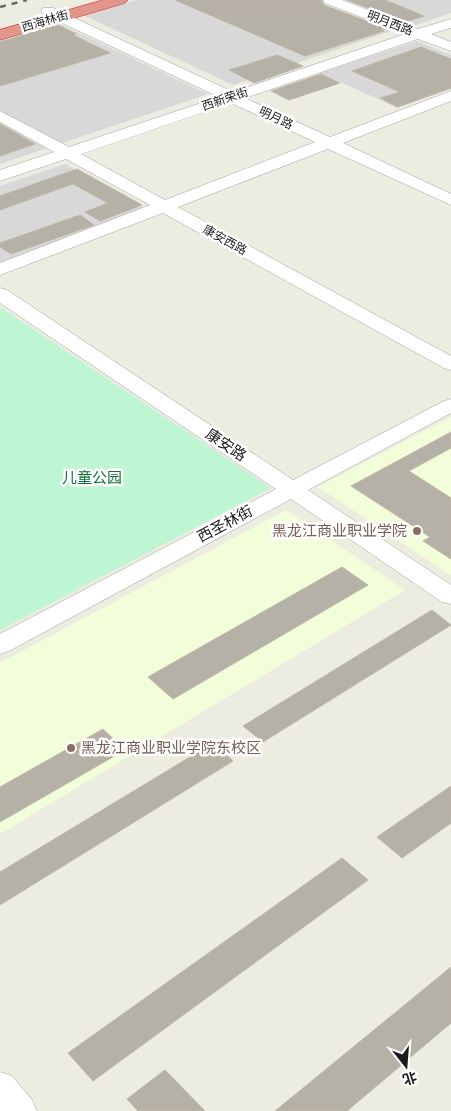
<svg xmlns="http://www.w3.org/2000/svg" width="451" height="1111" viewBox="0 0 451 1111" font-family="Ubuntu,'Noto Sans SC',sans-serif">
<rect width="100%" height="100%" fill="#ecece1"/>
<g fill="#d9d8d8">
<path d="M137,0H312L391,31L233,85L83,15Z"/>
<path d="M345,0H451V13L413,26Z"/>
<path d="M58,23L208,94L0,164V39Z"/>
<path d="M417,41L451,55V89L398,108L320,73Z"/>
<path d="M65,164L147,210L0,265V186Z"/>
</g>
<g fill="#f2fdd9">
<path d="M451,417V575H450L318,487Z"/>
<path d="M286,510L405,590L0,834V663Z"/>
</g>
<path fill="#bef6d4" d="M0,307L271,488L0,630Z"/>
<g fill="#b6b1a7" stroke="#bdb7a4">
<path d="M175,0H321L324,5L385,28L381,30L384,31L305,56Z"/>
<path d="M347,0H385L424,16L405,22Z"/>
<path d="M58,25L76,34L73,35L110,53L0,86V42Z"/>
<path d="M421,47L451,59V88L397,107L380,98L400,92L352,71Z"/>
<path d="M277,55L303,66L254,83L229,70Z"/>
<path d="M321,74L340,83L289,100L271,91Z"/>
<path d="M0,124L35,144L0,156Z"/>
<path d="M77,169L142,205L100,221L85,212L108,203L73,184L0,210V196Z"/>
<path d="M80,215L94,225L11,254L0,247V243Z"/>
<path d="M451,432V448L409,471L451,498V559L423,541L430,537L351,486Z"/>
<path d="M342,567L368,585L173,699L148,677Z"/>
<path d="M432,610L451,625L263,742L243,726Z"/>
<path d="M103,729L125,750L0,822V787Z"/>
<path d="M213,743L233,761L0,905V872Z"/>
<path d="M451,786V823L402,858L377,837Z"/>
<path d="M342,858L368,880L93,1081L68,1053Z"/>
<path d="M451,967V1023L347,1111H275Z"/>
<path d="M165,1070L205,1111H138L127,1099Z"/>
</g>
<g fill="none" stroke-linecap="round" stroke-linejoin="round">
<defs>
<g id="minor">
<path d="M323,0H342L418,29L451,19V28L431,34L451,42V51L418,39L245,98L330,137L451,91V101L343,143L451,194V205L328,149L178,207L451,356V370L444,368L163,213L0,275V263L150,205L66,159L0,181V170L54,152L0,122V111L69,147L219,97L43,14L41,11L43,8H53L233,92L405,34L325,3ZM231,103L315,142L165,200L81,154Z"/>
<path d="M0,288L7,290L293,480L444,401L451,399V413L308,490L451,585V604L442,602L291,499L9,651L0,654V634L276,489L0,303Z"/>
<path d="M0,1072L12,1076L32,1100L37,1111H0Z"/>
</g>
<path id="highway" d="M103,0H128L125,3L0,40V30Z"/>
</defs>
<use href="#minor" stroke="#a2a2a2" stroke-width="1"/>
<use href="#highway" stroke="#cd2b32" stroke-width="1"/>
<use href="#minor" fill="#fff" fill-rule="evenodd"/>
<use href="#highway" fill="#e1958b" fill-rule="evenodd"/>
<path stroke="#696969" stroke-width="2.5" stroke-dasharray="6 6" stroke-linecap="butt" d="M0,7L27,0"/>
</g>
<g fill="#8d6e63" stroke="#fff" stroke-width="2">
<circle cx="417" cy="531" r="5"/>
<circle cx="71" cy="748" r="5"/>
</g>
<g text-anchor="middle" stroke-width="5" stroke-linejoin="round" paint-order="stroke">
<g font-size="12" fill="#1b1b1b" stroke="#fff">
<text transform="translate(45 21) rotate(-16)" y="4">西海林街</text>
<text transform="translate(390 23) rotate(21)" y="4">明月西路</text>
<text transform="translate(225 99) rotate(-19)" y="4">西新荣街</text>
<text transform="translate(276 118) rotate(25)" y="4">明月路</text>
<text transform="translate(225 240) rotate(29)" y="4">康安西路</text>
</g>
<g font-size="15" fill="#1b1b1b" stroke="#fff">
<text transform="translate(226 445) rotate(34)" y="5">康安路</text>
<text transform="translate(225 524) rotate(-28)" y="5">西圣林街</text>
</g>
<g font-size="15" fill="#107236" stroke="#fff">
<text x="92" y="483">儿童公园</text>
</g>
<g font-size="15" fill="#785e54" stroke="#fff" text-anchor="end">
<text x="407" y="536">黑龙江商业职业学院</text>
<text x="81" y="753" text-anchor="start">黑龙江商业职业学院东校区</text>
</g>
</g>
<g transform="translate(406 1066) rotate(163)" stroke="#ffffff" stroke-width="4" paint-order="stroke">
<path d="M0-4L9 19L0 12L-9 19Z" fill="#1b1b1b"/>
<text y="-8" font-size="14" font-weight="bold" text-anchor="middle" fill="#1b1b1b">北</text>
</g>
</svg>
